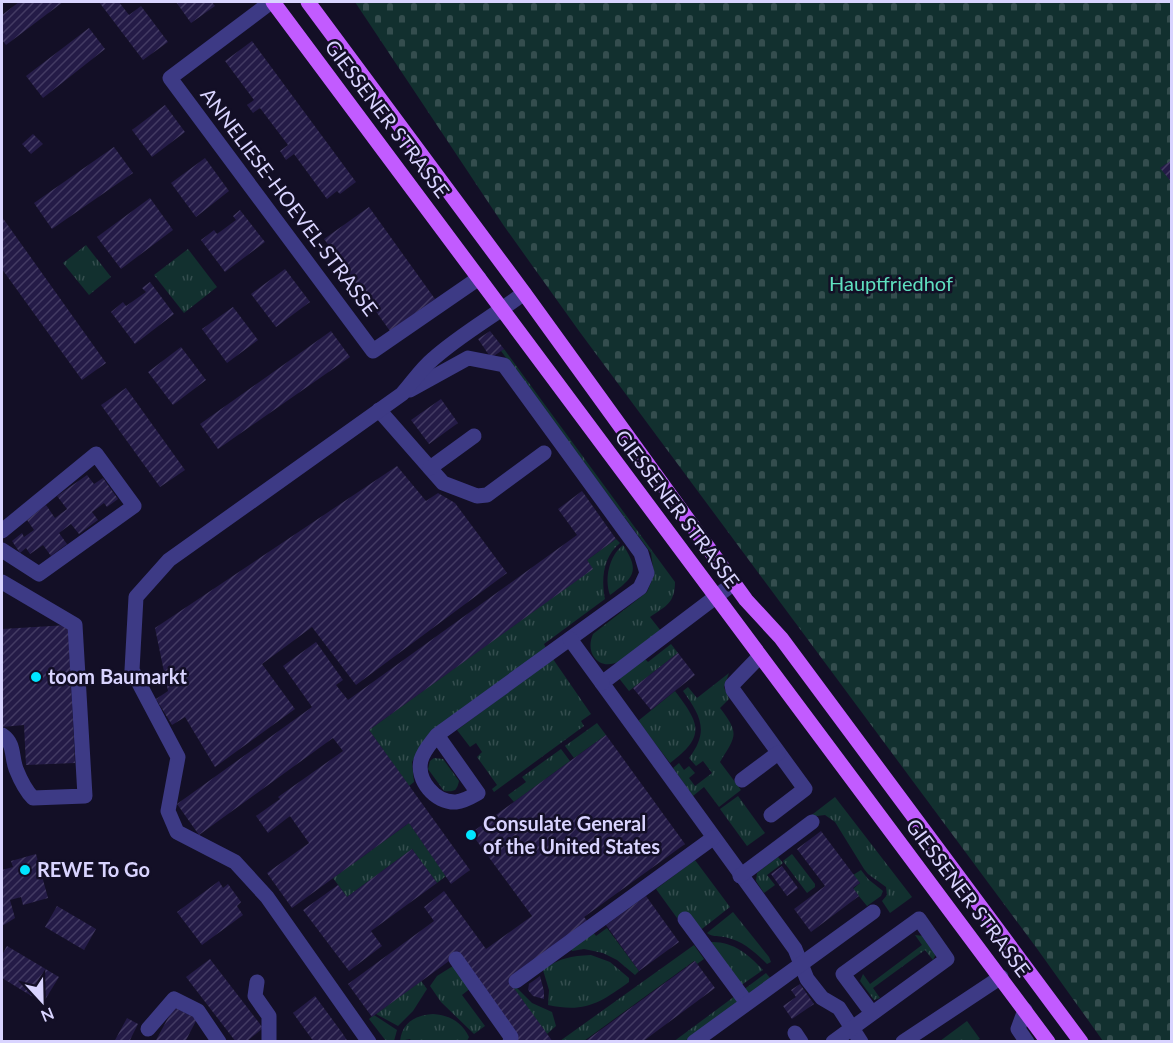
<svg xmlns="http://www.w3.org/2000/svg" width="1173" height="1043" viewBox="0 0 1173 1043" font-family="Lato,sans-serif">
<defs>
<pattern id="grass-tufts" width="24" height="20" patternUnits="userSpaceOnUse" patternTransform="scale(1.5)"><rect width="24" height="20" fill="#12302f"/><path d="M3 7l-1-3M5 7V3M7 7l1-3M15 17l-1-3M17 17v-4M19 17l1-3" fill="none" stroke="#344d4e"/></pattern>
<pattern id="cemetery-stones" width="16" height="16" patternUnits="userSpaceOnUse" patternTransform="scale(1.5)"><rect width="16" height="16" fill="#12302f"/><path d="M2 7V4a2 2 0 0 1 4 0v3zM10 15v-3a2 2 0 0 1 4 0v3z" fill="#344d4e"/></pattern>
<pattern id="building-hatch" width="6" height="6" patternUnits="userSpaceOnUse" patternTransform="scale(1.5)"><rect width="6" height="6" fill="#241b47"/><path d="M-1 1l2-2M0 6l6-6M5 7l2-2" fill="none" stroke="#433b63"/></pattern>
</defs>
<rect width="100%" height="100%" fill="#130f26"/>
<g fill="url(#grass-tufts)">
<path d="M86,245L111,277L89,295L63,263Z"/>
<path d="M188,249L217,287L184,313L154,275Z"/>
<path d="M504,349L675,582C675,603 666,606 650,617L661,631C647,642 610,680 594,657C589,650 590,641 593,634L647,592L654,575L651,553L501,351Z"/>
<path d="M616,539L620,543C603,557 601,579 605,599L544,644L547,650L419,749L412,762L414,782L409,786L369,730L592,569L587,560Z"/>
<path d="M623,545C641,572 633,578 610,595C604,579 609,556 623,545Z"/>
<path d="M671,644L678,653L629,691L618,677L644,658L648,662Z"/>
<path d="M553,659L591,714L581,721L584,726L494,792L492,789L497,785L477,757L482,752L476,743L470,747L457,730Z"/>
<path d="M729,673L724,687L729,699L720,708C740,734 736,736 720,762L741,790L719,807L704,787L693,796L673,768L679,763L684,770L689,766L695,773L689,778L695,786L712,773L703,761L696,766L689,758C710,731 700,715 683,691L688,687L697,698Z"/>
<path d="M675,691C700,724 706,736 670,763L638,721Z"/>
<path d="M597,723L606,735L574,758L565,746Z"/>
<path d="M561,749L570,761L514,802L508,795L526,782L522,777Z"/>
<path d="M434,758L443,759L459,781C457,791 454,792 444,791L428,769L430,761Z"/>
<path d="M738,796L765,833L747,846L720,809Z"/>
<path d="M835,797L912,897L890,913L882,901L887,895L886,887L868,874L864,869L835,822L825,815L809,817Z"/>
<path d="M409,823L446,876L437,883L412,849L347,897L333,878Z"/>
<path d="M792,854L815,884V887L807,893L783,861Z"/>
<path d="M778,857L783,863L767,875L775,885L764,893L756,881L757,873Z"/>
<path d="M695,860L730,907L698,932L684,913L677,918L656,889Z"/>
<path d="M861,870L868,879L883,891L881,896L867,906L853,889L860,883L853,875Z"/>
<path d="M733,912L769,957L771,962L767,964C755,952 743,941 725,937C719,936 712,937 707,933Z"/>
<path d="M607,928L639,971L635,975L617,960L603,953L584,949L572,951L570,948L593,932L596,936Z"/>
<path d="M915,935L923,936L936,954L933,960L925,950L873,988L880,998L874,1000L860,981L863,974L870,984L922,945Z"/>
<path d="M710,942C733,941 748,954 763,970L740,986Z"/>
<path d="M694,945L704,959L697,964L694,961L584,1041H560Z"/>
<path d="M591,955L610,962L629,978V982C600,1003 585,1013 548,1005L549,990L543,970C559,958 571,956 591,955Z"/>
<path d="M456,964L472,987L462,995L485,1026L474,1034L441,1002L430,986L437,976Z"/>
<path d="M766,973L771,979L685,1041L673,1042Z"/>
<path d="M421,981L427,989L413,1011L398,1026L376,1014Z"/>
<path d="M513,984L532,1003L552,1012L556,1026L547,1034L512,986Z"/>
<path d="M433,1014C449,1015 462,1022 469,1037L467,1041L412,1042L410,1039L400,1041C402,1023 415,1015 433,1014Z"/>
<path d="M374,1015L397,1030L394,1041H386L369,1019Z"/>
<path d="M967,1021L980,1039L976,1041H940Z"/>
</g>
<path fill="url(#cemetery-stones)" d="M355,2H1171V1041H1103L1038,950L579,331L504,226Z"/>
<g fill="url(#building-hatch)">
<path d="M19,2H63L6,45L2,40V15Z"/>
<path d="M99,2H119L129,15L141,6L168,42L143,60Z"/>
<path d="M176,2H212L215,6L191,23Z"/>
<path d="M89,28L105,49L43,98L26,76Z"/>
<path d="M252,41L356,182L340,194L337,191L327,199L294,154L286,160L280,151L288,145L260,108L253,113L247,105L254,100L225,61Z"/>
<path d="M165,105L185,132L152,157L132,130Z"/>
<path d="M33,134L43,144L31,154L22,144Z"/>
<path d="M114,147L133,173L52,229L34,203Z"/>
<path d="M205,158L229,191L196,217L171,183Z"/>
<path d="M1172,160V183L1160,168Z"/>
<path d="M150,198L173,230L121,269L97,237Z"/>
<path d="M369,207L435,299L390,331L324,239Z"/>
<path d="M240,210L265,242L225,272L201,240L214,230L217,234L236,220L233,216Z"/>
<path d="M2,217L106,363L82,380L2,269Z"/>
<path d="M285,269L310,302L276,327L251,294Z"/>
<path d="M150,282L174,314L135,344L111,312L123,302L126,306L146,292L142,288Z"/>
<path d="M233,307L258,340L227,363L202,329Z"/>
<path d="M331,331L350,357L218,449L200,424Z"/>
<path d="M490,331L504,349L491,358L478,339Z"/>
<path d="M181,347L206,380L173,405L148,372Z"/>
<path d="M126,388L185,470L160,487L101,405Z"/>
<path d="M441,399L458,423L429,444L411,420Z"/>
<path d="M397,466L426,501L438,493L455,503L507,573L356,685L312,627L262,664L295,709L215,767L185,717L172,725L156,699L168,691L155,628Z"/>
<path d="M87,475L94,484L103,478L118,499L107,507L104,503L92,512L98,520L79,534L71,524L59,533L67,544L51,556L43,545L30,554L26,548L20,553L12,541L22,533L24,537L34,530L27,520L46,505L55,518L67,509L57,496Z"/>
<path d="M582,491L616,539L587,560L593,569L369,730L470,870L451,884L409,823L292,908L267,873L309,843L290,816L268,833L256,816L280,799L278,797L343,751L333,738L199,835L177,804L312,707L283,666L316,642L343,680L336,685L348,700L577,535L558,509Z"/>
<path d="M68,625L75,763L26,765L24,725L2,727V629Z"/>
<path d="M678,653L695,675L651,710L633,688Z"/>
<path d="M606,735L685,844L584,917L588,922L508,980L553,1042H519L456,956L372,1017L348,984L434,921L424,907L444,891L486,949L532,916L471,833Z"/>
<path d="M821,831L860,883L853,888L859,896L811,932L794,909L825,886L797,849Z"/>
<path d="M412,849L437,883L371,931L382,946L349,971L303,910L338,885L347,897Z"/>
<path d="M36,854L48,898L23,905L21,897L10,900L15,918L2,926V870L13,867L11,861Z"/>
<path d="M782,866L798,888L787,896L771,874Z"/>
<path d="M219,881L223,888L228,884L241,902L237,906L243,915L202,945L177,912Z"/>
<path d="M646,896L679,942L639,971L606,925Z"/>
<path d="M57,906L96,929L84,950L45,927Z"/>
<path d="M7,946L59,977L43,1003L2,978V955Z"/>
<path d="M210,959L263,1028L246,1042H236L186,977Z"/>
<path d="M695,961L715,988L642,1042H584Z"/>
<path d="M540,976L544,991V999L533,996L528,990L529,984Z"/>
<path d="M800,984L814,1004L792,1019L783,1006L796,997L791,990Z"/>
<path d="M315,996L343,1034L348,1042H314L293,1013Z"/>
<path d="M174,1007L197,1019L185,1042H155Z"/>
<path d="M127,1018L138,1024L129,1042H114Z"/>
</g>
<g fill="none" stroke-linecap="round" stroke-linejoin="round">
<g stroke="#3d3a85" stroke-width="15">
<path d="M271,2L170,78L373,351L479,278"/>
<path d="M410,390L468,358L504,365L641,553L647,573L640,588L437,735C431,743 424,750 421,760C416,780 435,803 456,802C465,801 471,797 478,793L437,735"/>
<path d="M379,410L443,483L477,496L487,495L544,453"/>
<path d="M430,468L474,436"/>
<path d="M2,531L96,454L134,506L39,574L2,550"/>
<path d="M2,582L75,625L85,796L33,798C25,790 20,779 16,769C11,755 15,744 2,735"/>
<path d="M734,583L602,683L795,949L807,979L822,998L839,1008L861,1042"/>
<path d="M570,639L602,683"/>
<path d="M760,656L732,685L733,690L805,789L771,815"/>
<path d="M742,780L778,753"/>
<path d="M740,876L812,822"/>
<path d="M685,919L747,1003"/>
<path d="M456,959L511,1037L510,1042"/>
<path d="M516,981L713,838"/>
<path d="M257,982L255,996L269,1016V1042"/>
<path d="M1025,1010L1018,1029L1027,1042"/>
<path d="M148,1029L174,999L198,1011L219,1042"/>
<path d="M795,1033L801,1042"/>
<path d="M369,1042L267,897L235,862L177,832L168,811L178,757L132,670L136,597L169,560L402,394C412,383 421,369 433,359C461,334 494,316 524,293"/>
<path d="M694,1042L873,912"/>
<path d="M833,1042L947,959L919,919L843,974L872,1013"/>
<path d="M903,1042L1001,977"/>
</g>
<g stroke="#c25bff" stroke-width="15">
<path d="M273,2L1048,1042"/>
<path d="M308,2L524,293L746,600L781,638L1081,1042"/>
</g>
</g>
<g fill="#00e5ff" stroke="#130f26" stroke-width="2">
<circle cx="36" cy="677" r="6"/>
<circle cx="471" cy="835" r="6"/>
<circle cx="25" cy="870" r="6"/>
</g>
<g text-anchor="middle" stroke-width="5" stroke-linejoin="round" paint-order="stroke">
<g font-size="20" fill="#d9d4ff" stroke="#130f26">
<text transform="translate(387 119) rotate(53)" y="7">GIESSENER STRASSE</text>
<text transform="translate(289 202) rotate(53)" y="7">ANNELIESE-HOEVEL-STRASSE</text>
<text transform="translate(677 509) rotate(53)" y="7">GIESSENER STRASSE</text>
<text transform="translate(968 898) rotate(53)" y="7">GIESSENER STRASSE</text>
</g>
<g font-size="20" fill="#5fe0c0" stroke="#130f26">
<text x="891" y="291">Hauptfriedhof</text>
</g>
<g font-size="20" font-weight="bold" fill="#d9d4ff" stroke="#130f26" text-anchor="start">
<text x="48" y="684">toom Baumarkt</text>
<text x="483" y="831">Consulate General<tspan x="483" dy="23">of the United States</tspan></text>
<text x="37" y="877">REWE To Go</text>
</g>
</g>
<rect width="1173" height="1043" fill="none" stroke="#d9d4ff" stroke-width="6"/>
<g transform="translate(42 1001) rotate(158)" stroke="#130f26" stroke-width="4.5" paint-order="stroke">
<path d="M0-4.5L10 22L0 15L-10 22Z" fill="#d9d4ff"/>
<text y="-9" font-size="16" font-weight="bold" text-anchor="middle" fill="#d9d4ff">N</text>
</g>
</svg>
